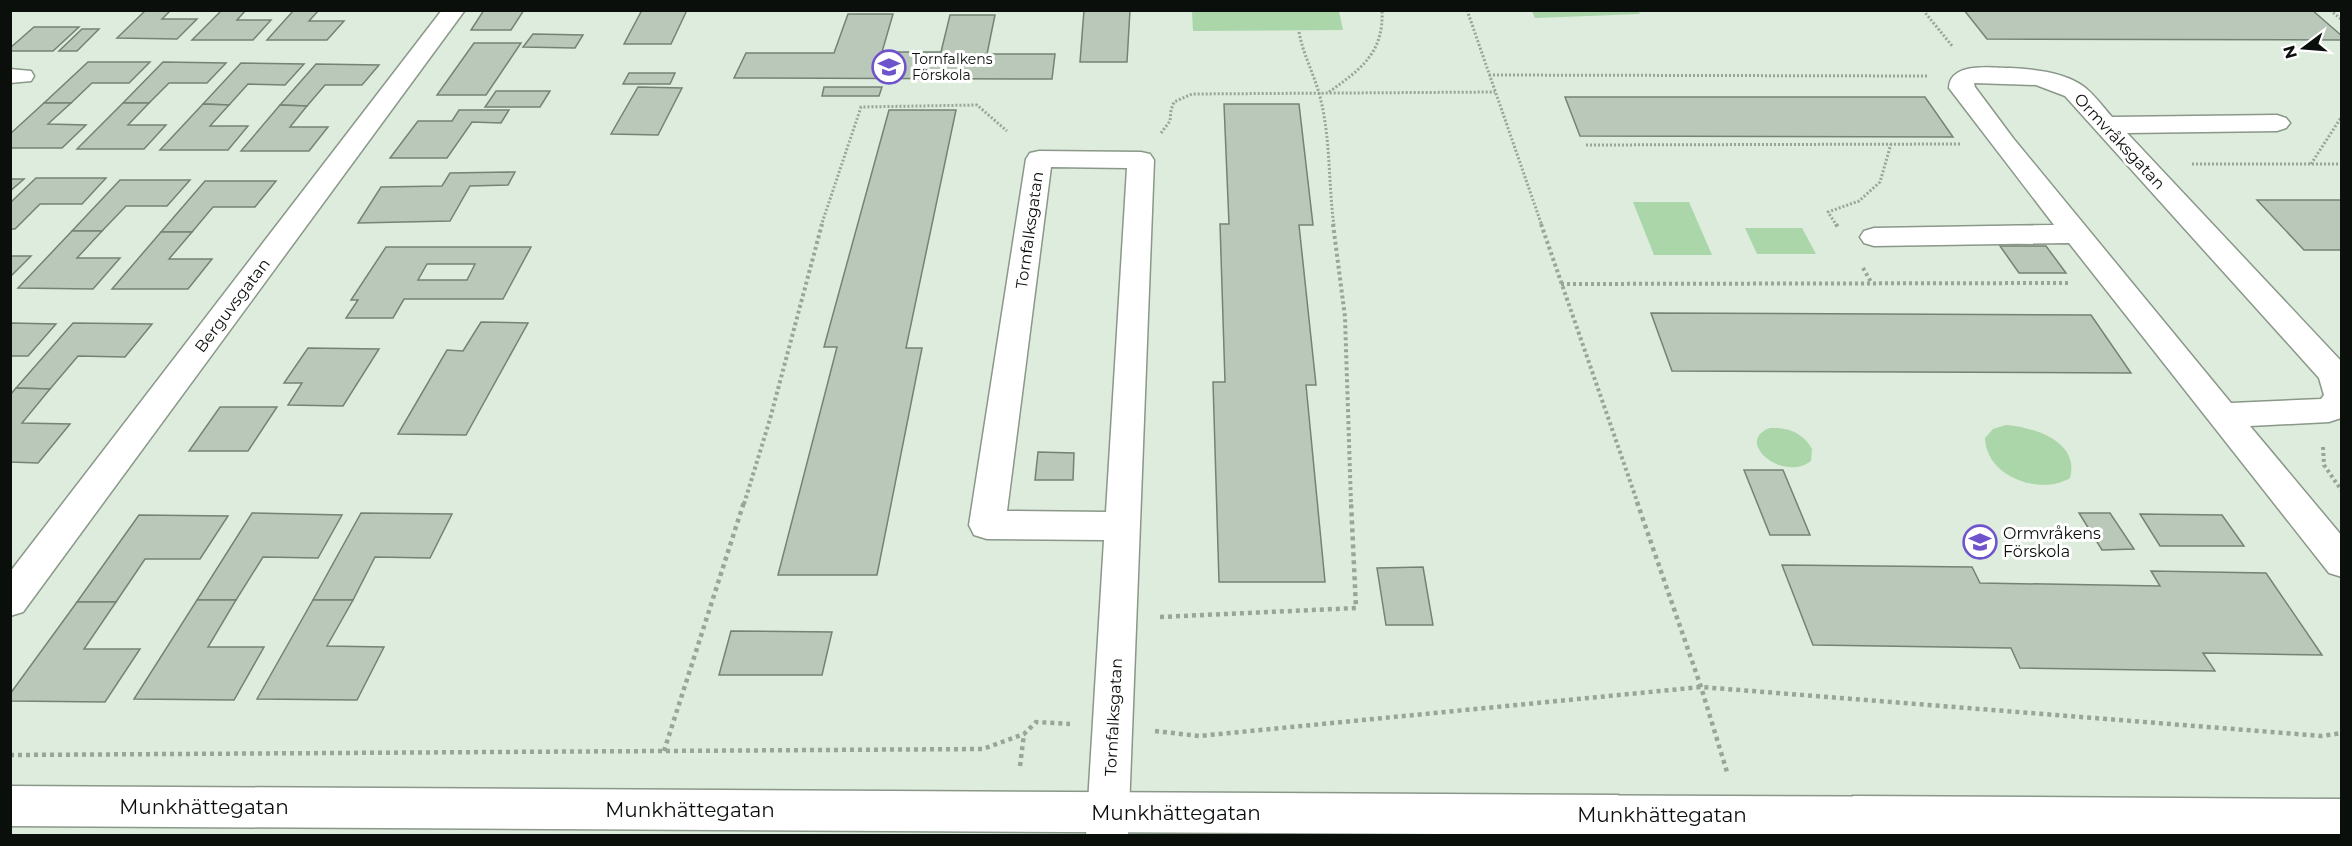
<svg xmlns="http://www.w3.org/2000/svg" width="2352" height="846" viewBox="0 0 2352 846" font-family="Montserrat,sans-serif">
<rect width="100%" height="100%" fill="#ddecdd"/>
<g fill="#aad6a9">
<path d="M1638,10L1640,14L1535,18L1532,11Z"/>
<path d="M1192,11H1339L1343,30L1193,31Z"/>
<path d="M1633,202H1689L1712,255H1654Z"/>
<path d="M1745,228H1802L1816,254H1757Z"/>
<path d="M2006,425C2034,427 2080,442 2070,478C2040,496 1986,477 1985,438L1993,429Z"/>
<path d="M1770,428C1788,427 1803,433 1812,449L1811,461C1783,483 1733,441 1770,428Z"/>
</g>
<g fill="#bac8b9" stroke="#758274" stroke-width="1.5" fill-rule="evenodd">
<path d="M146,10H171L162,19H197L177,39L117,38Z"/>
<path d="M222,10H246L237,20H271L253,40H192Z"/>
<path d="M294,10H319L309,21H344L327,40H267Z"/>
<path d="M484,10H524L511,30H471Z"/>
<path d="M642,10H687L671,44H624Z"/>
<path d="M1084,10H1130L1127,62H1080Z"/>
<path d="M1964,10H2312L2342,36V40L1987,39Z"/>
<path d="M848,14H893L882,52H941L950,15H995L987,54H1055L1052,79L734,78L746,53H834Z"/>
<path d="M34,27H79L53,51H10V48Z"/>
<path d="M82,29H99L77,51H59Z"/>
<path d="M533,34L583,35L575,48L523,47Z"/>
<path d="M474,43H521L486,95H437Z"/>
<path d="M88,62H150L129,83H92L71,103H44Z"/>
<path d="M163,62L226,63L207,83H169L149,103H123Z"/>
<path d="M241,63L304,64L285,85L248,84L229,105L203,104Z"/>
<path d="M316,64L379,65L362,85H325L307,106L280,105Z"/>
<path d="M629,73H675L670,84H623Z"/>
<path d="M638,87L682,88L658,135L611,134Z"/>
<path d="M824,87H882L879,96H822Z"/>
<path d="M496,91H550L540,107H485Z"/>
<path d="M1565,97H1925L1953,137L1580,136Z"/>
<path d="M44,103H71L48,124L86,125L62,148H10V134Z"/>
<path d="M123,103H149L128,125H166L144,149H77Z"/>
<path d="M203,104L229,105L210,126H248L228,150H160Z"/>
<path d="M1224,104H1299L1313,225H1299L1316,385H1306L1325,582H1219L1213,382H1225L1220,224H1229Z"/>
<path d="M280,105L307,106L290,127H328L309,151H241Z"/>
<path d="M459,110H509L501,123L472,122L447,158H390L418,121H452Z"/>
<path d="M889,110H956L906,348H922L877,575H778L837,347H824Z"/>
<path d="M515,172L508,185L470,186L450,221L358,223L381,187L442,186L450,173Z"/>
<path d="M36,178H106L82,204H40L15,229H10V203Z"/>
<path d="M10,179H24L10,191Z"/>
<path d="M120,180H190L167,206H126L102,231H72Z"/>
<path d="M205,181H276L255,207H213L192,232H161Z"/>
<path d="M2257,200H2342V250H2304Z"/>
<path d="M72,231H102L77,258H120L93,289L18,288Z"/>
<path d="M161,232H192L169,259H212L188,289H112Z"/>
<path d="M2000,246H2046L2066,273H2019Z"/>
<path d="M386,247H531L503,299H404L393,318H346L358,300H351ZM427,264H475L467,280H418Z"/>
<path d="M10,256H31L10,277Z"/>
<path d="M1651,313L2091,315L2131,373L1672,371Z"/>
<path d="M481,322L528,323L466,435L398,434L447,350L463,351Z"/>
<path d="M10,323L56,324L28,356H10Z"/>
<path d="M73,323L152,324L125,357L78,356L50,389L16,388Z"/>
<path d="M308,348L379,349L343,406L288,405L302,383H284Z"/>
<path d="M16,388L50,389L22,423L70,424L38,463L10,462V395Z"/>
<path d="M220,407H277L248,451H189Z"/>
<path d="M1038,452L1074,453L1073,480H1035Z"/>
<path d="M1744,470H1783L1810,535H1770Z"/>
<path d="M252,513L342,515L318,558L263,557L236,600H197Z"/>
<path d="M361,513L452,514L430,558L375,557L353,600H313Z"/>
<path d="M2079,513H2110L2134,549L2102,550Z"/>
<path d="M2140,514L2222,515L2244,546H2160Z"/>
<path d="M139,515L228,516L200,559H145L116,602H77Z"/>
<path d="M1782,565L1972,567L1980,583L2160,586L2151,571L2266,573L2322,655L2203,653L2215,671L2020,668L2011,648L1813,645Z"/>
<path d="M1423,567L1433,625H1386L1377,568Z"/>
<path d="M197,600H236L208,647H264L234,700L134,699Z"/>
<path d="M313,600H353L327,646L384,647L357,700L257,699Z"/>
<path d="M77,602H116L84,649H140L105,702L10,701V694Z"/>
<path d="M731,631L832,632L822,675H719Z"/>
</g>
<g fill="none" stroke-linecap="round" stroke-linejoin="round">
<defs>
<g id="minor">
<path d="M442,10H465L23,612L10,616V572Z"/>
<path d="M2010,68C2033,69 2064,72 2083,86C2094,94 2103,107 2112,117L2277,115L2286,118L2290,123L2286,128L2277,131L2127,133L2342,362L2341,418L2329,422L2250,426L2342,536V577L2329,573L2069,243L1874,246L1864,243L1860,237L1864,231L1874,228L2054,225L1949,88C1950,61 1992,68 2010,68ZM1974,83L2036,85L2065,96L2319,378L2324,395L2321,399L2231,403L2013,138L1975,87Z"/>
<path d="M10,69L31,71L34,76L31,81L10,83Z"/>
<path d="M1039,151L1141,152L1150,154L1154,160L1128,836H1086L1104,540L987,539L974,535L969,525L1026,159L1030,153ZM1051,167L1127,168L1106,512L1007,511Z"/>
</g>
<g id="major">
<path d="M10,786L1618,795L1633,801L1639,815L1633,829L1618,835L10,826Z"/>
<path d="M1853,796L2342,799V836H1852L1838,830L1832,816L1838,802Z"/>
</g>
</defs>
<use href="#minor" stroke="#8a9789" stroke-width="3"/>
<use href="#major" stroke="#8a9789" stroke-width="3"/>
<g stroke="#9aa59a" stroke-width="3" stroke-dasharray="2 2" stroke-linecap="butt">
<path d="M1467,10L1542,226"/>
<path d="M1923,10L1953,47"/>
<path d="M2330,10L2342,20"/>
<path d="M1299,32C1303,54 1313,72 1319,93C1331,136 1328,182 1334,226"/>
<path d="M1489,75L1927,76"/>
<path d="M1329,92C1361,69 1384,53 1382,10"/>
<path d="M1161,133L1170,121L1171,110L1174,102L1192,94L1495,92"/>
<path d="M1586,145L1960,144"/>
<path d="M2192,164H2342"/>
<path d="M2311,164L2342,116"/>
<path d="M821,226L861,107L977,105L1007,131"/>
<path d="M1837,226L1828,212L1859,201L1880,182L1891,144"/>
</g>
<g stroke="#9aa59a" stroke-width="4" stroke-dasharray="3 3" stroke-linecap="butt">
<path d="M1333,224L1345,317L1351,504"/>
<path d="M1541,224L1638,504"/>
<path d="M1836,224L1839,229"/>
<path d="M1863,268L1871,282"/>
<path d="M1561,284L2068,283"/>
<path d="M2323,447L2324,465L2342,491"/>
<path d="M744,504L770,419L822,224"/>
</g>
<g stroke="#9aa59a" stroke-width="4.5" stroke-dasharray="4 4" stroke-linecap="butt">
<path d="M1637,502L1701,687L1727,772"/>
<path d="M1160,617L1356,608L1351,502"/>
<path d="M1155,731L1199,736L1701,687L2322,736L2342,733"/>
<path d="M664,751L744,502"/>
<path d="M10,755L983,749L1024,734L1036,722L1070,724"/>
<path d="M1020,766L1024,734"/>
</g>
<use href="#minor" fill="#fff" fill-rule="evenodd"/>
<use href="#major" fill="#fff" fill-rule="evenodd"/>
<defs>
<path id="major-bridge" d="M1618,815L1853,816"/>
</defs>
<use href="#major-bridge" stroke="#8a9789" stroke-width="42" stroke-linecap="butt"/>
<use href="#major-bridge" stroke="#fff" stroke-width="39"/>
</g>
<defs>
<symbol id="school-ring" viewBox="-11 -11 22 22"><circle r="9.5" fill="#fff" stroke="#6e53cc" stroke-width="1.5"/><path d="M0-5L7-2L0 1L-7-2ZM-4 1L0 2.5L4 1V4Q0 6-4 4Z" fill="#6e53cc"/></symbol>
</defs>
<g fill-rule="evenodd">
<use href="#school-ring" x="870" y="48" width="38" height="38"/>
<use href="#school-ring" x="1961" y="523" width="38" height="38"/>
</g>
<g text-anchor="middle" stroke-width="6" stroke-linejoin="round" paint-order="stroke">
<g font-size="14" fill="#0b0f0b" stroke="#fff" text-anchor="start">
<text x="912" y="64">Tornfalkens<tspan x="912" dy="16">Förskola</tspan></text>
</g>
<g font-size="16" fill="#0b0f0b" stroke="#fff">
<text transform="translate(2120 141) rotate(47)" y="6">Ormvråksgatan</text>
<text transform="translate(1029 230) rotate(-82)" y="6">Tornfalksgatan</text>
<text transform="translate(232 305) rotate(-53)" y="6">Berguvsgatan</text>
<text transform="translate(1113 717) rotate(-87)" y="6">Tornfalksgatan</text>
</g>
<g font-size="16" fill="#0b0f0b" stroke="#fff" text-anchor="start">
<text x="2003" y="539">Ormvråkens<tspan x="2003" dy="18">Förskola</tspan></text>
</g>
<g font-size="20" fill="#0b0f0b" stroke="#fff">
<text x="204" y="814">Munkhättegatan</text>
<text x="690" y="817">Munkhättegatan</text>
<text x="1176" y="820">Munkhättegatan</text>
<text x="1662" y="822">Munkhättegatan</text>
</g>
</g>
<rect width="2352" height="846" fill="none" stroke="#0b0f0b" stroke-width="24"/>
<g transform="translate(2304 48) rotate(254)" stroke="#ffffff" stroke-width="4.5" paint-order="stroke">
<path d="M0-4.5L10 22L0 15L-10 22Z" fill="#0b0f0b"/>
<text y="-9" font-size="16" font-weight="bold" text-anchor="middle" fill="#0b0f0b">N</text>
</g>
</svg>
